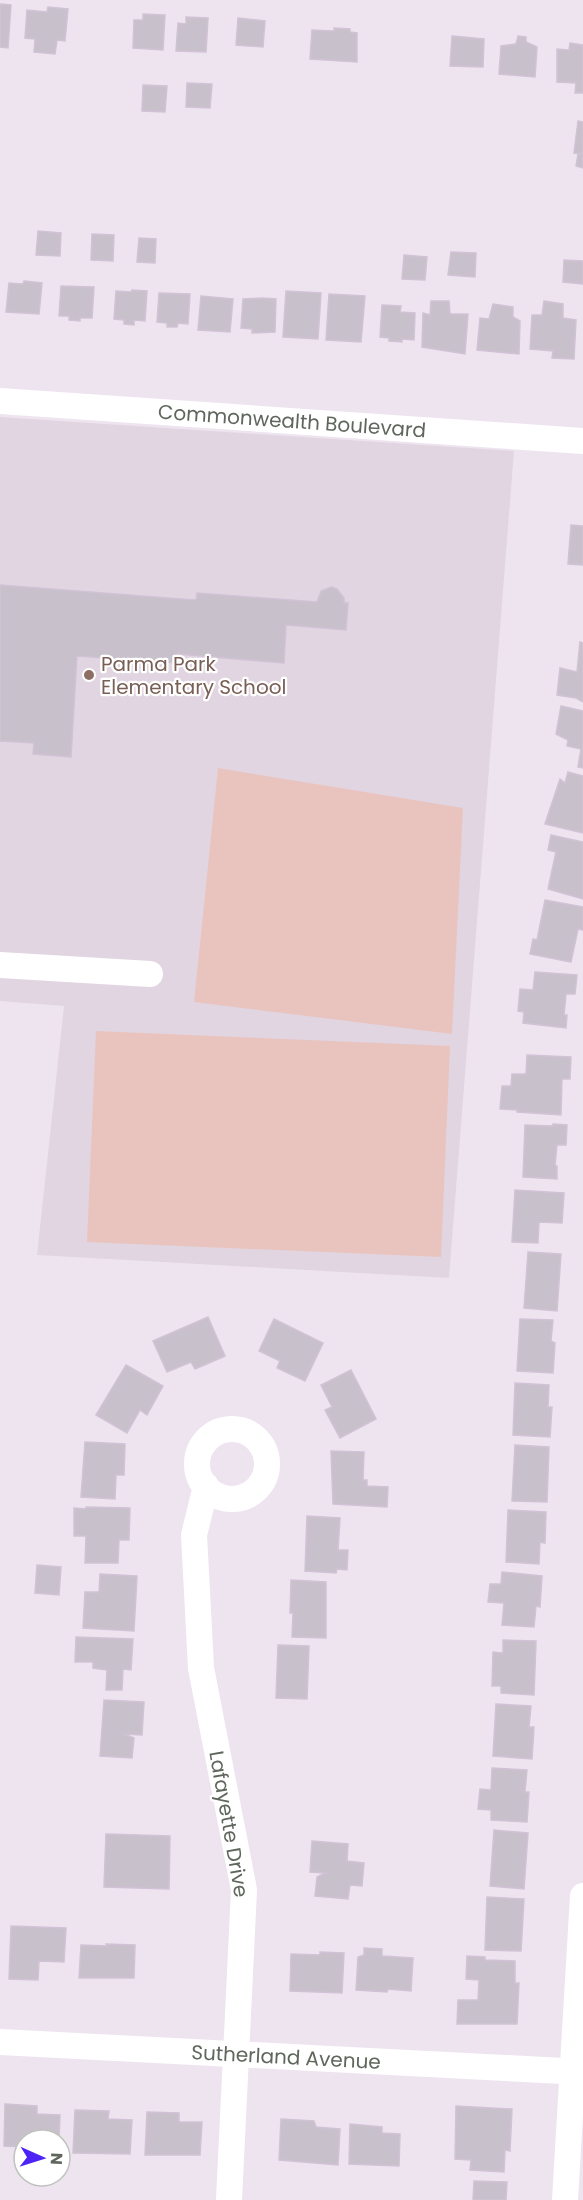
<svg xmlns="http://www.w3.org/2000/svg" width="583" height="2200" viewBox="0 0 583 2200" font-family="Poppins,sans-serif">
<rect width="100%" height="100%" fill="#eee4f0"/>
<path fill="#e1d5e2" d="M0,417L514,451L449,1278L37,1255L64,1006L0,1001Z"/>
<g fill="#e9c4bf">
<path d="M218,768L463,808L452,1034L194,1002Z"/>
<path d="M96,1031L450,1046L441,1257L87,1242Z"/>
</g>
<g fill="#c8c1cb" stroke="#d1c2d5" stroke-width="1.5">
<path d="M0,4L11,5L8,48L0,47Z"/>
<path d="M48,7L68,9L65,41L57,40L55,54L34,52L35,39L25,38L27,10L47,12Z"/>
<path d="M143,14L165,15L163,50L133,48L134,20H143Z"/>
<path d="M186,17L208,18L206,52L176,51L178,23L186,24Z"/>
<path d="M238,18L265,21L263,47L236,45Z"/>
<path d="M334,28L350,29V32L357,33V62L310,59L312,30L334,31Z"/>
<path d="M452,36L484,39L483,67L450,66Z"/>
<path d="M518,36L526,37V42L537,47L535,77L499,74L501,46L516,44Z"/>
<path d="M570,43L583,45V93H575L576,83L557,82V49L569,50Z"/>
<path d="M187,83L212,84L210,108L186,107Z"/>
<path d="M143,85L167,86L165,112L142,111Z"/>
<path d="M578,121L583,122V154L574,153Z"/>
<path d="M578,154H583V168L576,166Z"/>
<path d="M38,231L61,233L60,256L36,255Z"/>
<path d="M92,234L114,235L113,261L91,260Z"/>
<path d="M139,238L156,239L155,263L137,262Z"/>
<path d="M451,252L476,253L475,277L448,275Z"/>
<path d="M404,255L427,257L425,280L402,279Z"/>
<path d="M564,260L583,261V284L563,282Z"/>
<path d="M24,281L42,283L39,314L6,312L9,283L23,284Z"/>
<path d="M61,286L94,287L92,318H80V321L69,320V316H59Z"/>
<path d="M132,290L147,291L145,321L134,320V325L124,324V320L114,319L116,291L131,292Z"/>
<path d="M286,291L321,293L318,339L283,337Z"/>
<path d="M159,293L190,294L188,324L178,323L177,327H167V323L157,322Z"/>
<path d="M329,294L365,296L361,342L326,340Z"/>
<path d="M201,296L233,299L230,332L198,330Z"/>
<path d="M262,298L276,299L275,332L252,333V329L241,328L243,299Z"/>
<path d="M431,301H449L450,314H468L465,354L422,347L423,313L430,315Z"/>
<path d="M544,301L563,304V318L576,320L574,359L552,358L553,351L530,349L532,315H542Z"/>
<path d="M493,304L513,307V317L520,321L519,354L477,350L480,318L489,319Z"/>
<path d="M382,305L401,306L400,312L415,313L414,340L402,339V342L389,341V338L380,337Z"/>
<path d="M571,525L583,526V565L568,564Z"/>
<path d="M0,585L181,599L196,600L197,593L317,602L321,591L331,587L337,589L344,598V603H348L346,630L286,625L284,663L178,654L177,663L77,656L71,757L33,754L34,743L0,741Z"/>
<path d="M580,642L583,643V702L576,698L557,695L560,668L577,672Z"/>
<path d="M561,706L583,711V768L578,767L581,749L567,746L568,740L556,734Z"/>
<path d="M568,772L583,776V833L545,824L560,779L565,783Z"/>
<path d="M551,835L583,842V899L548,889L556,852L548,850Z"/>
<path d="M545,900L583,907V930L578,929L571,962L530,954L533,939L537,940Z"/>
<path d="M535,972L577,975L575,994H566L564,1015H567L566,1028L523,1023L524,1012L518,1011L520,989L533,990Z"/>
<path d="M527,1055L571,1057L570,1079H562L561,1115L517,1112V1110L500,1109L502,1086H511L512,1074H526Z"/>
<path d="M553,1124L567,1125L566,1145H557L555,1165L557,1166V1179L523,1177L525,1125L553,1126Z"/>
<path d="M515,1190L564,1193L562,1223L539,1222L538,1243L512,1242Z"/>
<path d="M528,1252L561,1254L557,1311L524,1308Z"/>
<path d="M208,1317L225,1356L195,1369L191,1362L167,1372L153,1341Z"/>
<path d="M274,1319L323,1343L305,1381L277,1368L280,1361L259,1351Z"/>
<path d="M520,1319L553,1320L551,1341L555,1343L553,1373L517,1371Z"/>
<path d="M126,1365L163,1386L147,1415L140,1410L127,1433L96,1415Z"/>
<path d="M351,1370L376,1419L340,1438L325,1410L332,1407L321,1385Z"/>
<path d="M515,1383L549,1385L548,1407H552L550,1437L513,1435Z"/>
<path d="M85,1442L125,1444L124,1475H116L115,1499L81,1497Z"/>
<path d="M515,1445L549,1447L547,1502L512,1501Z"/>
<path d="M331,1451L364,1452L363,1480H367V1486L388,1487L387,1507L333,1504Z"/>
<path d="M86,1507L130,1508L129,1540H119L118,1563H85L86,1536H74V1508L86,1509Z"/>
<path d="M508,1510L546,1512L545,1543L540,1542L539,1564L506,1562Z"/>
<path d="M307,1516L340,1518L338,1550H348L347,1570L337,1569L336,1573L305,1571Z"/>
<path d="M37,1565L61,1567L59,1595L35,1593Z"/>
<path d="M502,1572L542,1576L540,1607L536,1606L534,1627L502,1625L504,1603L488,1602L490,1584H501Z"/>
<path d="M100,1574L137,1576L134,1631L83,1628L85,1592H99Z"/>
<path d="M291,1580L326,1582V1638L292,1637L293,1613H290Z"/>
<path d="M76,1637L133,1639L131,1670L123,1669L122,1690H106L107,1670L93,1668V1662H75Z"/>
<path d="M503,1640L536,1641L534,1695L501,1693V1686H492L493,1652L503,1653Z"/>
<path d="M278,1645L309,1646L307,1699L276,1698Z"/>
<path d="M104,1700L144,1702L142,1735L124,1734L134,1738L132,1758L100,1756Z"/>
<path d="M496,1704L531,1706L529,1727H534L532,1759L493,1756Z"/>
<path d="M492,1768L527,1770L525,1792H529L527,1822L491,1820V1810L478,1809L480,1789L491,1790Z"/>
<path d="M494,1830L528,1833L524,1889L490,1886Z"/>
<path d="M106,1834L170,1836L169,1889L104,1887Z"/>
<path d="M312,1841L348,1844L347,1861L364,1863L362,1886L350,1885L348,1899L315,1896L317,1877L325,1873L310,1872Z"/>
<path d="M487,1897L524,1899L521,1951L485,1950Z"/>
<path d="M11,1926L66,1928L64,1962L39,1961L38,1980L9,1979Z"/>
<path d="M106,1944L135,1945L134,1978H79L81,1945L107,1946Z"/>
<path d="M364,1948L382,1949V1956L413,1958L411,1991L388,1989L387,1992L356,1990L358,1957L364,1955Z"/>
<path d="M320,1952L344,1953L342,1993L290,1991L291,1954L320,1955Z"/>
<path d="M467,1956L485,1957V1960L515,1961V1983H519L517,2024H457L458,2000H478L479,1980L466,1979Z"/>
<path d="M5,2104L37,2106V2114L60,2115L59,2140H24V2147L4,2146Z"/>
<path d="M456,2106L512,2109L510,2151L505,2150L504,2172L470,2170L471,2160L455,2159Z"/>
<path d="M75,2110L109,2111L108,2119L132,2120L130,2154L73,2153Z"/>
<path d="M147,2112L179,2113V2122H202L200,2155H145Z"/>
<path d="M281,2119L314,2121L316,2127L340,2129L338,2165L279,2160Z"/>
<path d="M350,2124L382,2127V2133L400,2134L399,2166L349,2164Z"/>
<path d="M474,2181L507,2182L506,2200H473Z"/>
</g>
<g fill="none" stroke-linecap="round" stroke-linejoin="round">
<g stroke="#fff" stroke-width="26">
<path d="M0,401L583,441"/>
<path d="M0,965L150,974"/>
<circle cx="232" cy="1464" r="35"/>
<path d="M206,1486L194,1535L201,1668L244,1890L229,2200"/>
<path d="M0,2042L583,2072"/>
<path d="M565,2200L583,1896"/>
</g>
</g>
<circle fill="#8d6e63" stroke="#fff" stroke-width="2" cx="89" cy="675" r="6"/>
<g text-anchor="middle" stroke-width="4.5" stroke-linejoin="round" paint-order="stroke">
<g font-size="20" fill="#5f665c" stroke="#fff">
<text transform="translate(292 421) rotate(4)" y="7">Commonwealth Boulevard</text>
<text transform="translate(229 1824) rotate(80)" y="7">Lafayette Drive</text>
<text transform="translate(286 2057) rotate(3)" y="7">Sutherland Avenue</text>
</g>
<g font-size="20" fill="#785e54" stroke="#fff" text-anchor="start">
<text x="101" y="671">Parma Park<tspan x="101" dy="23">Elementary School</tspan></text>
</g>
</g>
<g transform="translate(42 2158) rotate(93)"><circle r="28" fill="#ffffff" stroke="#bfc2be" stroke-width="1.5"/>
<path d="M0-4.5L10 22L0 15L-10 22Z" fill="#4d24f5"/>
<text y="-9" font-size="16" font-weight="bold" text-anchor="middle" fill="#5f665c">N</text>
</g>
</svg>
